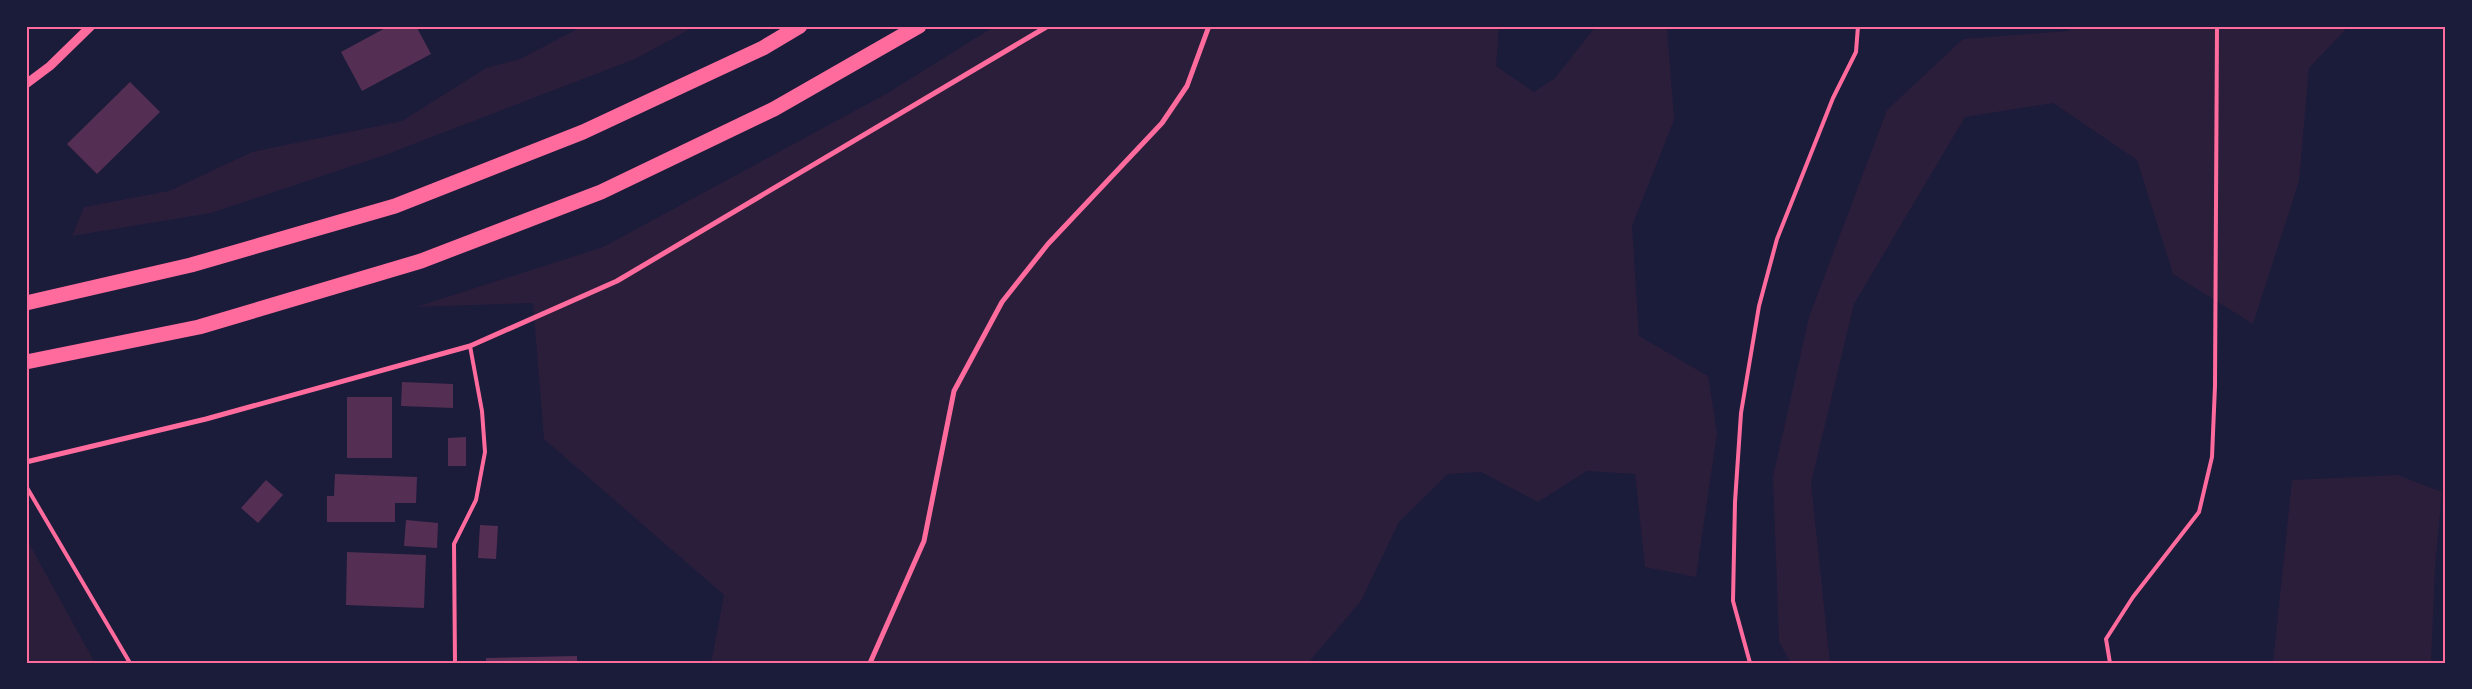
<svg xmlns="http://www.w3.org/2000/svg" width="2472" height="689" viewBox="0 0 2472 689" font-family="'Asap Condensed',sans-serif">
<rect width="100%" height="100%" fill="#1b1b3a"/>
<g fill="#2a1e3b">
<path d="M583,26H696L635,59L385,155L211,213L72,236L84,207L169,191L252,152L402,121L486,68L520,59Z"/>
<path d="M995,26H1499L1496,66L1534,92L1555,78L1596,26H1667L1674,120L1632,226L1639,336L1708,376L1717,433L1696,577L1645,567L1635,474L1587,471L1538,502L1481,472L1448,474L1399,522L1361,601L1308,663H711L724,595L544,439L533,303L416,307L603,247L886,94Z"/>
<path d="M2071,26H2349L2309,68L2299,181L2253,324L2173,274L2137,160L2053,103L1965,117L1854,304L1811,483L1830,663H1791L1779,642L1773,477L1809,317L1887,110L1963,39L2068,31Z"/>
<path d="M2398,475L2442,492L2435,567L2431,663H2273L2292,480Z"/>
<path d="M26,538L95,663H26Z"/>
</g>
<g fill="#542f53">
<path d="M389,26H416L431,54L362,91L341,52Z"/>
<path d="M130,82L160,112L97,174L67,144Z"/>
<path d="M402,382L453,384V408L401,406Z"/>
<rect x="347" y="397" width="45" height="61"/>
<path d="M466,437V466H448V438Z"/>
<path d="M335,474L417,477L416,503H395V522H327V496H334Z"/>
<path d="M266,480L283,495L258,523L241,508Z"/>
<path d="M406,520L438,523L437,548L404,546Z"/>
<path d="M480,525L498,526L496,559L478,558Z"/>
<path d="M347,552L426,555L424,608L346,605Z"/>
<path d="M577,656V663H486V658Z"/>
</g>
<g fill="none" stroke-linecap="round" stroke-linejoin="round">
<g stroke="#ff6b9d" stroke-width="4">
<path d="M26,486L130,663"/>
<path d="M455,663L454,544L476,500L485,452L482,411L470,346"/>
<path d="M1750,663L1733,601L1735,502L1741,413L1759,306L1777,239L1833,98L1856,52L1858,26"/>
<path d="M2110,663L2106,639L2133,597L2199,512L2212,457L2215,386L2217,26"/>
</g>
<g stroke="#ff6b9d" stroke-width="5">
<path d="M26,462L206,419L470,346L617,281L1048,26"/>
<path d="M870,663L924,541L954,391L1002,302L1048,244L1162,123L1187,86L1209,26"/>
</g>
<path stroke="#ff6b9d" stroke-width="9" d="M26,84L50,66L91,26"/>
<g stroke="#ff6b9d" stroke-width="15">
<path d="M26,303L191,265L395,206L583,132L763,48L800,26"/>
<path d="M26,362L199,327L421,261L601,192L774,109L919,26"/>
</g>
</g>
<rect width="2472" height="689" fill="none" stroke="#1b1b3a" stroke-width="55"/>
<rect x="28" y="28" width="2416" height="634" fill="none" stroke="#ff6b9d" stroke-width="2"/>
</svg>
